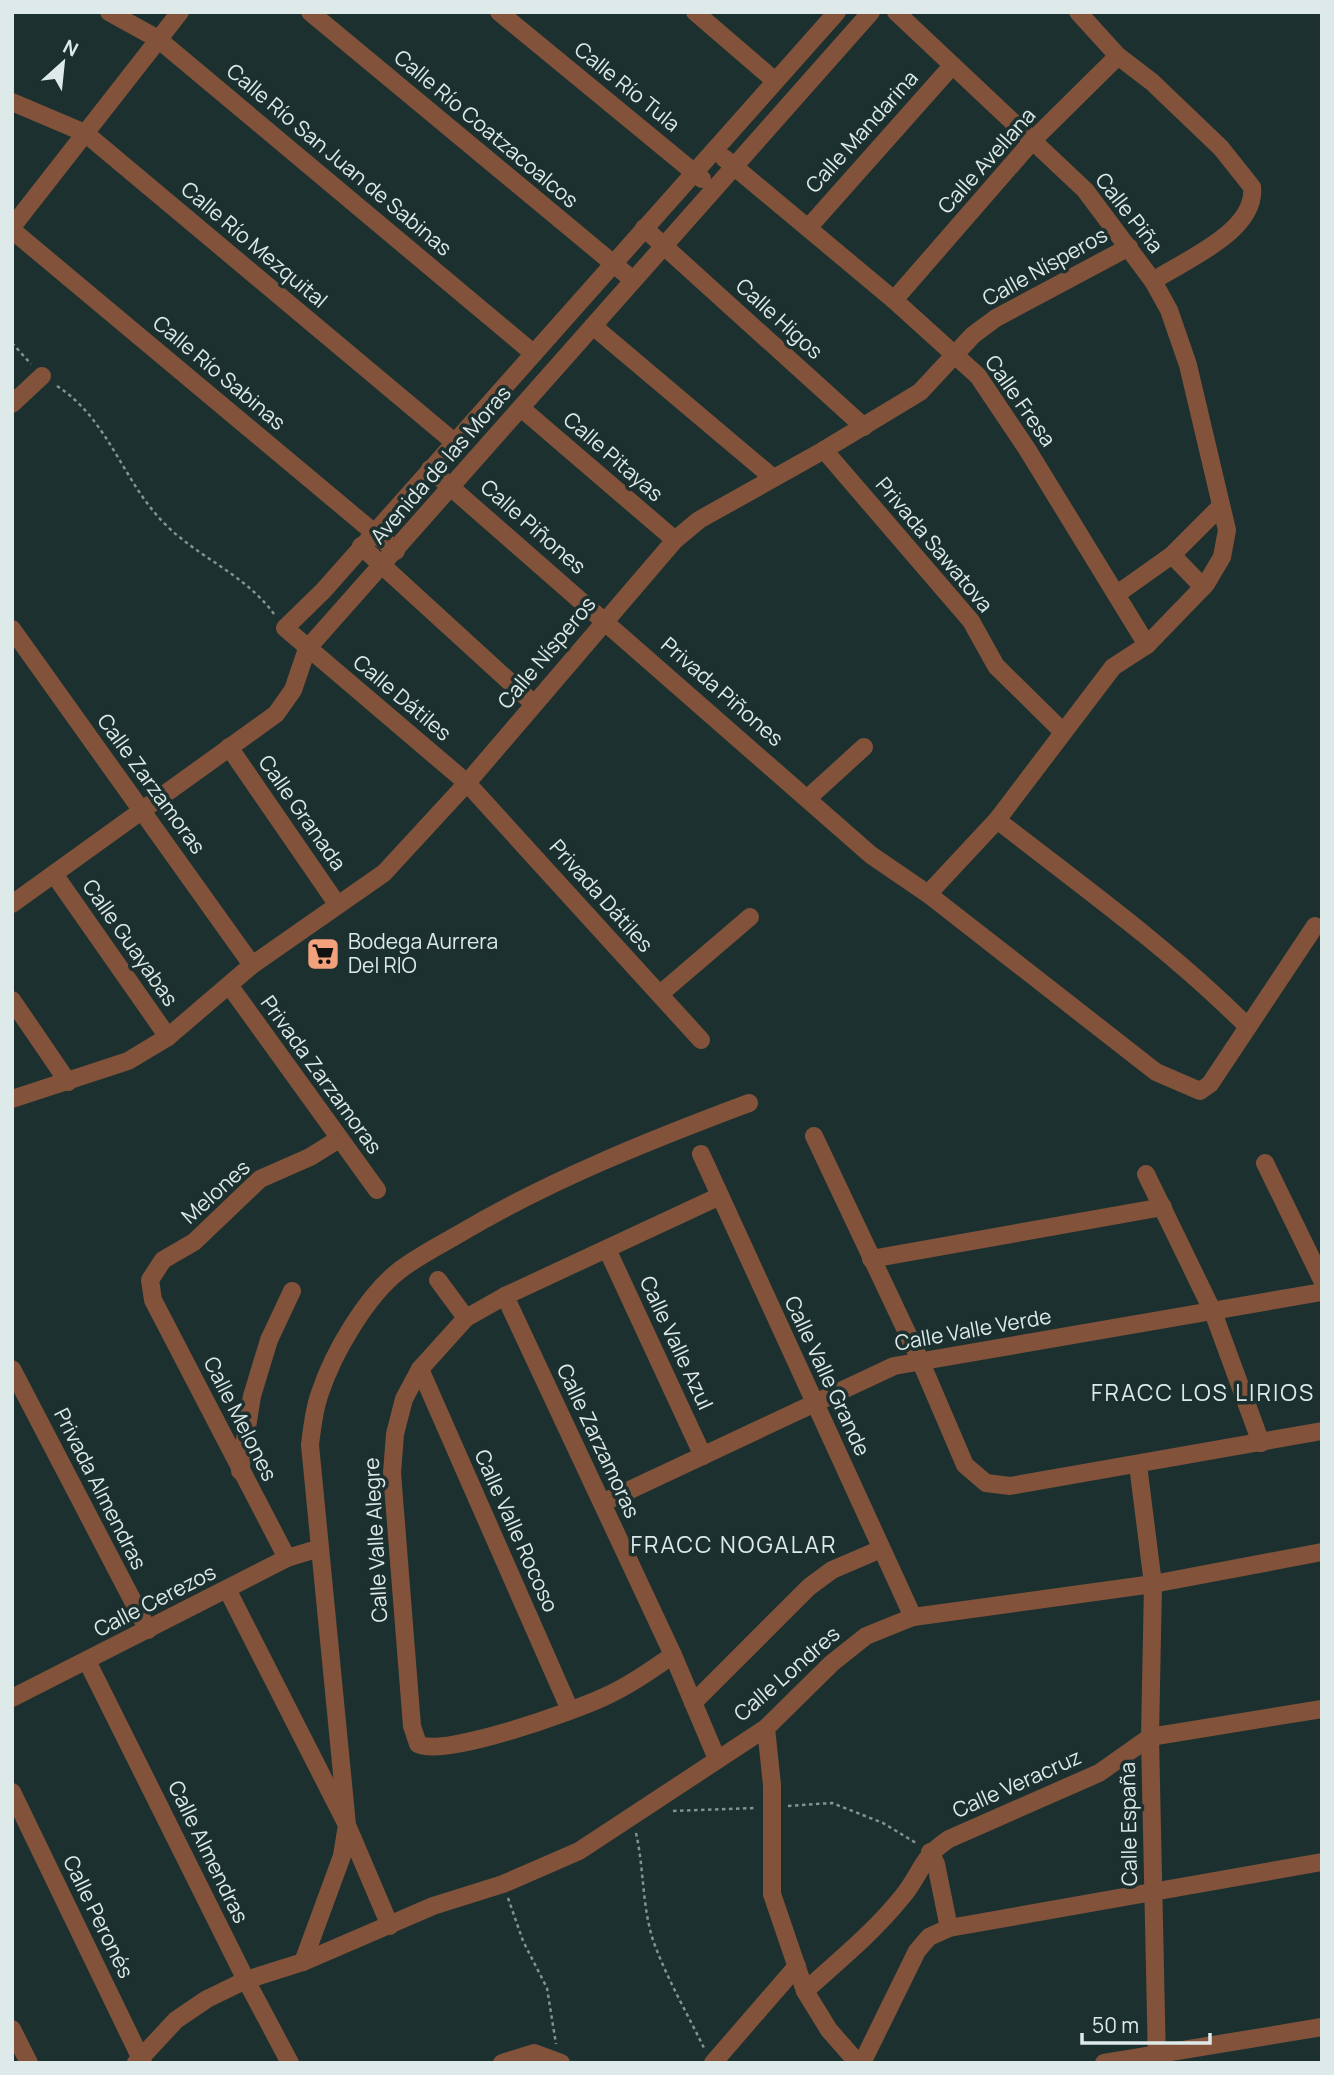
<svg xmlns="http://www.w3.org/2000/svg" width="1334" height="2075" viewBox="0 0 1334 2075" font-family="Manrope,sans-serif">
<rect width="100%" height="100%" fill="#1c312f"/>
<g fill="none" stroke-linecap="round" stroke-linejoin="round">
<g stroke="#829392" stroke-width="2.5" stroke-dasharray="3.5 3.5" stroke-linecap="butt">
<path d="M12,343L31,364"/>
<path d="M57,386C108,419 122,479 162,521C196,557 244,573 274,614"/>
<path d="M788,1806L832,1803L883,1823L916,1843"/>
<path d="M673,1811L754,1808"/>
<path d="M636,1833C644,1868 642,1906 653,1940C666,1977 687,2013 704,2048"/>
<path d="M508,1898L523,1941L547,1988L556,2044"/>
</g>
<g stroke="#83523b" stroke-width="18">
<path d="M109,12L158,39L533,353"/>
<path d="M310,12L633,280"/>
<path d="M499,12L702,179"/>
<path d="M695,12L774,80"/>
<path d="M896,12L1085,190L1153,281L1169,310L1188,365L1227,530L1222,557L1206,584L1147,645L1113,667L997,820L928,894"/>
<path d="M1078,12L1118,56L1152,82L1221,148L1252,187C1257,231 1185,260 1153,281"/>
<path d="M12,102L85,133L454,442"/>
<path d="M724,158L894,300L978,376L1027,449L1147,645"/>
<path d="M12,227L180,12"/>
<path d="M644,228L864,427"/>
<path d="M808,228L951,67"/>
<path d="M12,230L396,551"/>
<path d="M894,300L1034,139L1118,56"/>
<path d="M593,326L772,477"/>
<path d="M12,404L42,376"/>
<path d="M521,408L675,540"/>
<path d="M824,450L971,621L996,666L1063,732"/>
<path d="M430,469L871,855L928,894L1156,1072L1200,1091L1210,1084L1315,926"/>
<path d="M361,546L534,704"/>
<path d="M1172,555L1203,587"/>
<path d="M1117,594L1172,555L1221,506"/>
<path d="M12,629L252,965"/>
<path d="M229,747L337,904"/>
<path d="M808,798L864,747"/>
<path d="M997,820C1082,886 1171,950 1247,1026"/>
<path d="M54,874L168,1037"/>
<path d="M12,904L276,714L293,690L307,649L871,12"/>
<path d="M229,985L377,1190"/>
<path d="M660,994L750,917"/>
<path d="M12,1000L68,1082"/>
<path d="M701,1040L467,783L285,628L323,591L837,12"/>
<path d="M12,1099L128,1061L168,1037L252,965L384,873L467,783L675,540L699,520L824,450L920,392L973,335L996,318L1129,247"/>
<path d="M814,1136L920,1360L965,1465L986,1483L1010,1486L1322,1431"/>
<path d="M701,1154L913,1617"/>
<path d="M1265,1163L1322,1280"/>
<path d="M1146,1174L1213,1312L1261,1443"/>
<path d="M607,1249L703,1456"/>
<path d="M871,1259L1163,1207"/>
<path d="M438,1280L466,1318"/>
<path d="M505,1296L673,1655L717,1759"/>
<path d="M12,1369L148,1630"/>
<path d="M420,1369L570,1710"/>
<path d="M1138,1465L1153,1584L1150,1737L1157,2063"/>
<path d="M240,1471L252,1396L269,1340L292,1291"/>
<path d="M602,1503L894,1366L1322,1292"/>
<path d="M287,1558L153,1300L150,1280L163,1260L194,1242L260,1179L310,1157L339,1139"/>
<path d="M227,1589L347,1825L390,1926"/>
<path d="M673,1655C651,1670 629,1686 604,1697C574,1711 444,1758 418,1744L412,1726L392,1473L395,1434L404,1399L420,1369L466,1318L505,1296L720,1196"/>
<path d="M87,1661L246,1980L290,2063"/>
<path d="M12,1698L287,1558L320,1548"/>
<path d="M693,1703L809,1587L832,1570L881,1549"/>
<path d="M766,1728L772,1785V1894L805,1991L829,2030L858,2063"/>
<path d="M12,1792L143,2063"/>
<path d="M949,1928L1322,1862"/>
<path d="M303,1962L342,1856L347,1825L310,1445C312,1428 314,1409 320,1393C333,1353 367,1295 400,1270C418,1256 440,1245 459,1234C550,1180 650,1140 749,1103"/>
<path d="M805,1991C838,1961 874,1932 902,1897C922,1873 920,1858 949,1839L1099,1773L1150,1737L1322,1709"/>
<path d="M12,2029L29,2063"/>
<path d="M136,2063L176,2020L207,1999L246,1980L303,1962L433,1906L503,1884L579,1851L766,1728L832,1663L866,1636L913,1617L1153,1584L1322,1552"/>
<path d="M502,2063L534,2053L561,2063"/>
<path d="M713,2063L797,1966"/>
<path d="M862,2063L917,1951L929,1937L949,1928L936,1864L930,1852"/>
<path d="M1104,2063L1322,2027"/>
</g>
</g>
<defs>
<symbol id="supermarket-square" viewBox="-11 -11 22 22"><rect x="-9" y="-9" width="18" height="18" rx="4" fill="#f1a17b" stroke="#1c312f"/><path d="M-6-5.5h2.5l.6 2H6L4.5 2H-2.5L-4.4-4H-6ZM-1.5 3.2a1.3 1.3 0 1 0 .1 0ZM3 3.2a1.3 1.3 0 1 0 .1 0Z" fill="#111"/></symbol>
</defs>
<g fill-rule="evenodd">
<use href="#supermarket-square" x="304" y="935" width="38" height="38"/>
</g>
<g text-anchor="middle" stroke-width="7" stroke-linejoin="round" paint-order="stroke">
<g font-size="21" fill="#ddeae9" stroke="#1c312f">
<text transform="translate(627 87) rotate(39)" y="7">Calle Río Tula</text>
<text transform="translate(486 129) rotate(40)" y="7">Calle Río Coatzacoalcos</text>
<text transform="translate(862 132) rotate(-48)" y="7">Calle Mandarina</text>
<text transform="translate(339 160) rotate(40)" y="7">Calle Río San Juan de Sabinas</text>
<text transform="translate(987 161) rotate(-48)" y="7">Calle Avellana</text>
<text transform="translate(1129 213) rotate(52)" y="7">Calle Piña</text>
<text transform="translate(254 245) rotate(40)" y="7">Calle Río Mezquital</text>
<text transform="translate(1045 267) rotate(-29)" y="7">Calle Nísperos</text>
<text transform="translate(779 319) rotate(42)" y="7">Calle Higos</text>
<text transform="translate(219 373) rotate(40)" y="7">Calle Río Sabinas</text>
<text transform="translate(1020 401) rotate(55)" y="7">Calle Fresa</text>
<text transform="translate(613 457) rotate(41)" y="7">Calle Pitayas</text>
<text transform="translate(441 465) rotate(-49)" y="7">Avenida de las Moras</text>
<text transform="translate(533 527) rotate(41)" y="7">Calle Piñones</text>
<text transform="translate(934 545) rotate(50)" y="7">Privada Sawatova</text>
<text transform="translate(547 653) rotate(-50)" y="7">Calle Nísperos</text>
<text transform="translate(722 692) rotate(41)" y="7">Privada Piñones</text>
<text transform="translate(402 698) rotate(40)" y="7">Calle Dátiles</text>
<text transform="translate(151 784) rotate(54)" y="7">Calle Zarzamoras</text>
<text transform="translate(302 813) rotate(55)" y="7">Calle Granada</text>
<text transform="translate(601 896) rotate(48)" y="7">Privada Dátiles</text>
<text transform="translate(130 943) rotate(55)" y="7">Calle Guayabas</text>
<text transform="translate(321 1075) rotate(54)" y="7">Privada Zarzamoras</text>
<text transform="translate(216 1192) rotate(-42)" y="7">Melones</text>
<text transform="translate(973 1330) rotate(-10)" y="7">Calle Valle Verde</text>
<text transform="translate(676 1343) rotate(65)" y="7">Calle Valle Azul</text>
<text transform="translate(827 1376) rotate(65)" y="7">Calle Valle Grande</text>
<text transform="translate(240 1419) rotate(63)" y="7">Calle Melones</text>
<text transform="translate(598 1441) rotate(65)" y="7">Calle Zarzamoras</text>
<text transform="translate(100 1489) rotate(63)" y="7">Privada Almendras</text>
<text transform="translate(516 1531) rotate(66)" y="7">Calle Valle Rocoso</text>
<text transform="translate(376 1540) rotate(-93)" y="7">Calle Valle Alegre</text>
<text transform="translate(155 1601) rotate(-27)" y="7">Calle Cerezos</text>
<text transform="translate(787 1674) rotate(-41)" y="7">Calle Londres</text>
<text transform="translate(1017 1784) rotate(-24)" y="7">Calle Veracruz</text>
<text transform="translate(1129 1824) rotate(-91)" y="7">Calle España</text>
<text transform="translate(208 1852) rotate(64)" y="7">Calle Almendras</text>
<text transform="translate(98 1917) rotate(64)" y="7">Calle Peronés</text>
</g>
<g font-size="21" fill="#ddeae9" stroke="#1c312f" text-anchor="start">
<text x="348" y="949">Bodega Aurrera<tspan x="348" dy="24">Del RIO</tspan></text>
</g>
<g font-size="23" letter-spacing="2" fill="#ddeae9" stroke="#1c312f">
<text x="1203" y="1401">FRACC LOS LIRIOS</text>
<text x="734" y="1553">FRACC NOGALAR</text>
</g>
</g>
<rect width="1334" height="2075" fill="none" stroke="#ddeae9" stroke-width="28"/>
<g transform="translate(63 63) rotate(27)" stroke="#1c312f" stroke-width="5" paint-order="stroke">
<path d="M0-5L12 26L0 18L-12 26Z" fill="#ddeae9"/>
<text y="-10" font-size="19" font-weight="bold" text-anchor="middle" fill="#ddeae9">N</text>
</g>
<path d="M1082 2033v10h128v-10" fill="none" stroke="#ddeae9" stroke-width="3.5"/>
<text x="1092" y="2033" font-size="21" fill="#ddeae9" stroke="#1c312f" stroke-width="5" paint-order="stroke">50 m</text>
</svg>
